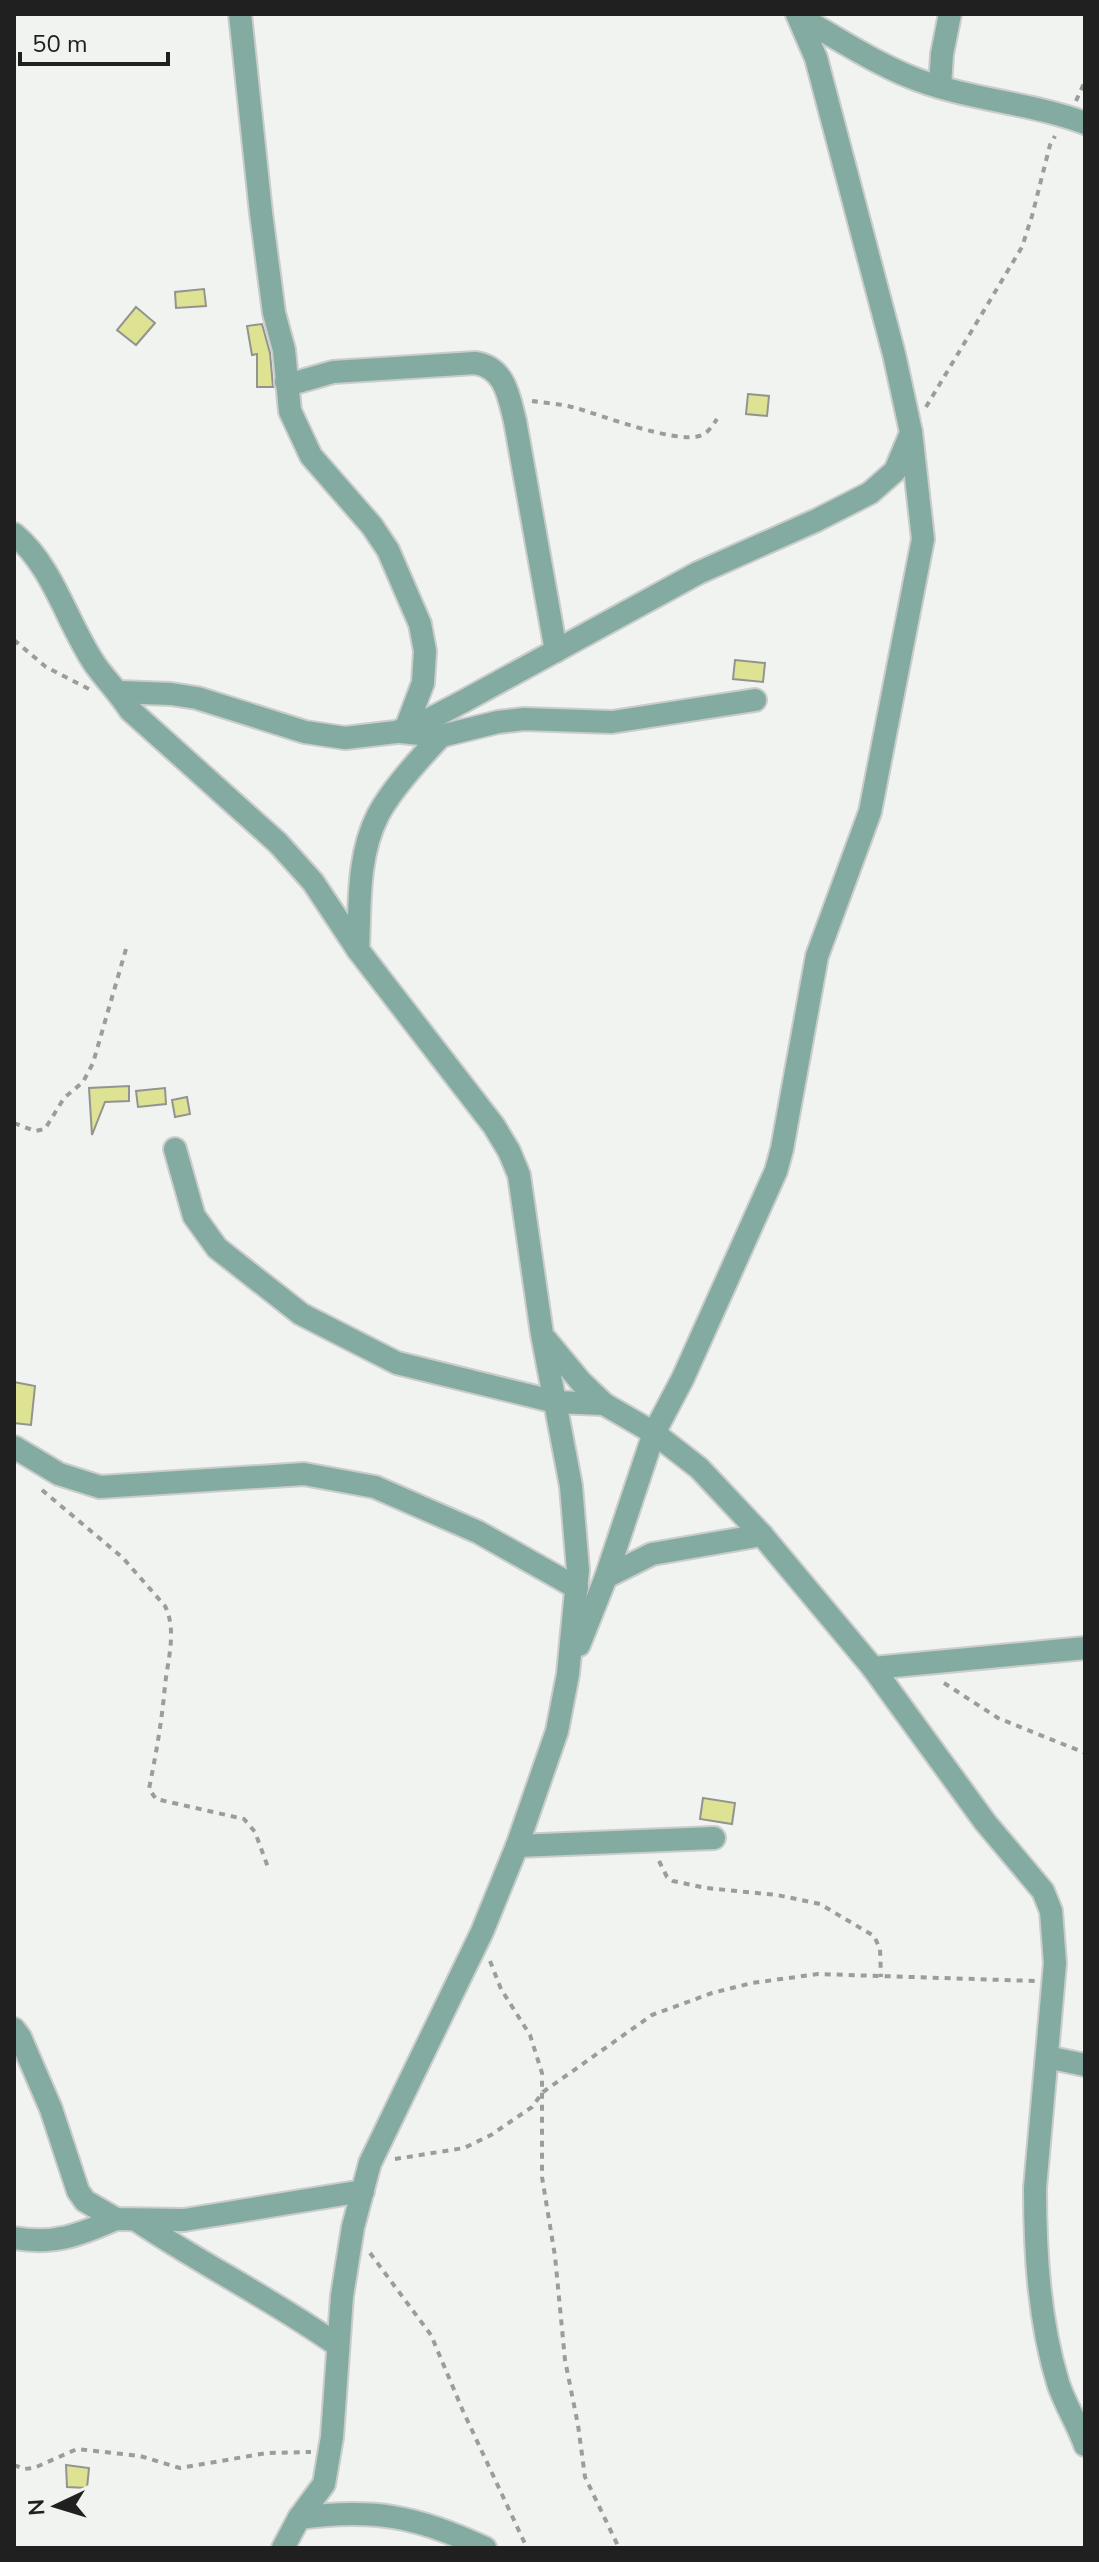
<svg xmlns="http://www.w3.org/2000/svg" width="1099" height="2562" viewBox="0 0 1099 2562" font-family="'Nunito Sans',sans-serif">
<rect width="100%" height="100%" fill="#f0f3f0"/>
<g fill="#dee393" stroke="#939490" stroke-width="2">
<path d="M204,289L206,306L176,308L175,292Z"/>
<path d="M136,307L155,323L136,345L117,330Z"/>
<path d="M262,324L270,353L273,387H257V354L252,355L247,326Z"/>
<path d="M748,394L769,396L767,416L746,414Z"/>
<path d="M735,660L765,663L763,682L733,679Z"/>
<path d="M129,1086V1101L105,1102L92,1135L89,1088Z"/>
<path d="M165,1088L166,1104L138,1107L136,1091Z"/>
<path d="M187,1097L190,1114L175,1117L172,1100Z"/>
<path d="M14,1382L35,1386L31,1425L14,1423Z"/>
<path d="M703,1798L735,1803L732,1824L700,1819Z"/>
<path d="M66,2465L89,2468L87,2488L67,2487Z"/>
</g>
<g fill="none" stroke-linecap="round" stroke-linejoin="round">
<defs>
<g id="minor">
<path d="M240,14L261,213L274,313L284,350L290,411L311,456L372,526L388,550L420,624L425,651L423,683L406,728"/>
<path d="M799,17C838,38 877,65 918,80C972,100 1031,103 1085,123"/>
<path d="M940,87L942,54L950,14"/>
<path d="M286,382H298L333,372L475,363C505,367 509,397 515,421L556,651"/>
<path d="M14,534C54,567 67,624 96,666C107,681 120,694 130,710L278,843L313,882L358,950L494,1126L509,1151L519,1175L542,1334L571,1486L578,1570L568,1674L557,1731L517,1846L482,1932L370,2163L353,2227L342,2296L332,2437L324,2484L299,2518L283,2548"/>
<path d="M119,692L171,694L197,698L305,732L345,738L396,732L422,723L464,701L698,573L817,520L870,493L895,471L911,433"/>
<path d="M401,732L441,736L498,722L524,719L612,722L755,700"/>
<path d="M358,950C360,905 357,856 378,815C391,790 421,757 441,736"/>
<path d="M175,1149L194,1216L217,1248L301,1314L397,1363L556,1402L604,1404"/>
<path d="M547,1341L581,1382L604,1404L654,1433L699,1468L762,1535L873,1668L985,1822L1043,1891L1051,1911L1055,1963L1035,2188C1035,2253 1039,2321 1058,2383C1065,2405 1078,2424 1085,2445"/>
<path d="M14,1447L59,1474L100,1487L304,1474L375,1487L478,1532L577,1588"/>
<path d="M606,1577L652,1554L762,1535"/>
<path d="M579,1645L606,1577L654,1433L683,1378L776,1171L782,1149L817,956L870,812L923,539L911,432L894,354L816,58L797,14"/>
<path d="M873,1668L1085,1648"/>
<path d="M517,1846L714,1838"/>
<path d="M14,2029L20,2037L51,2109L78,2191L85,2201L116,2219L184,2220L363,2191"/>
<path d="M1047,2057L1085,2065"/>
<path d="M136,2220C201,2264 272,2299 337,2345"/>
<path d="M14,2238C55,2245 79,2235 116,2219"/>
<path d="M299,2518C373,2508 417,2516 485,2548"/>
</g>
</defs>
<use href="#minor" stroke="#cacdca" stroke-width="26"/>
<g stroke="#9b9d9b" stroke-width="4" stroke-dasharray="6 6" stroke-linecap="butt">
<path d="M1076,101L1085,81"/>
<path d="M532,401C546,403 562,404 576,408C603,416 674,443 699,436C708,434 712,426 717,419"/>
<path d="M926,407L1022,247L1032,216L1050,145L1055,136"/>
<path d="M14,640L46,667L89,689"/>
<path d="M14,1123L35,1131L45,1129L64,1098L83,1082L93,1063L126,949"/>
<path d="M42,1490L123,1558L165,1606C177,1630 168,1659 165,1685C162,1721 156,1754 149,1789L156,1799L244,1819L255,1832L269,1870"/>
<path d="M944,1683L998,1718L1085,1753"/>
<path d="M659,1861L667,1877L673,1881L706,1888L777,1895L820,1904L874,1936L880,1949L881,1977"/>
<path d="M490,1961L501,1989L530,2035L542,2073V2177L555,2256L565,2360L578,2425L585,2477L619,2548"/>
<path d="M395,2159L464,2148L491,2135L532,2107L543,2092L652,2015L712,1993L752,1983L818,1974L1035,1981"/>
<path d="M370,2253L431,2335L463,2411L527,2548"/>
<path d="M14,2465L24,2469L34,2468L77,2449L140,2456L180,2468L267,2453L311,2452"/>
</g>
<use href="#minor" stroke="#83aba2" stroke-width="22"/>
</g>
<rect width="1099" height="2562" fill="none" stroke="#1f201f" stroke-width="32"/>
<g transform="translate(56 2506) rotate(266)" stroke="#f0f3f0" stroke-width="6" paint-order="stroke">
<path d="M0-6L14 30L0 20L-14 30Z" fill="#1f201f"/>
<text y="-12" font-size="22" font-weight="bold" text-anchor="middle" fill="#1f201f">N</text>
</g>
<path d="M20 52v12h148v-12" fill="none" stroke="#1f201f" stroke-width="4"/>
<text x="32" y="52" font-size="24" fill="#1f201f" stroke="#f0f3f0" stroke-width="6" paint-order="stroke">50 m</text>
</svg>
